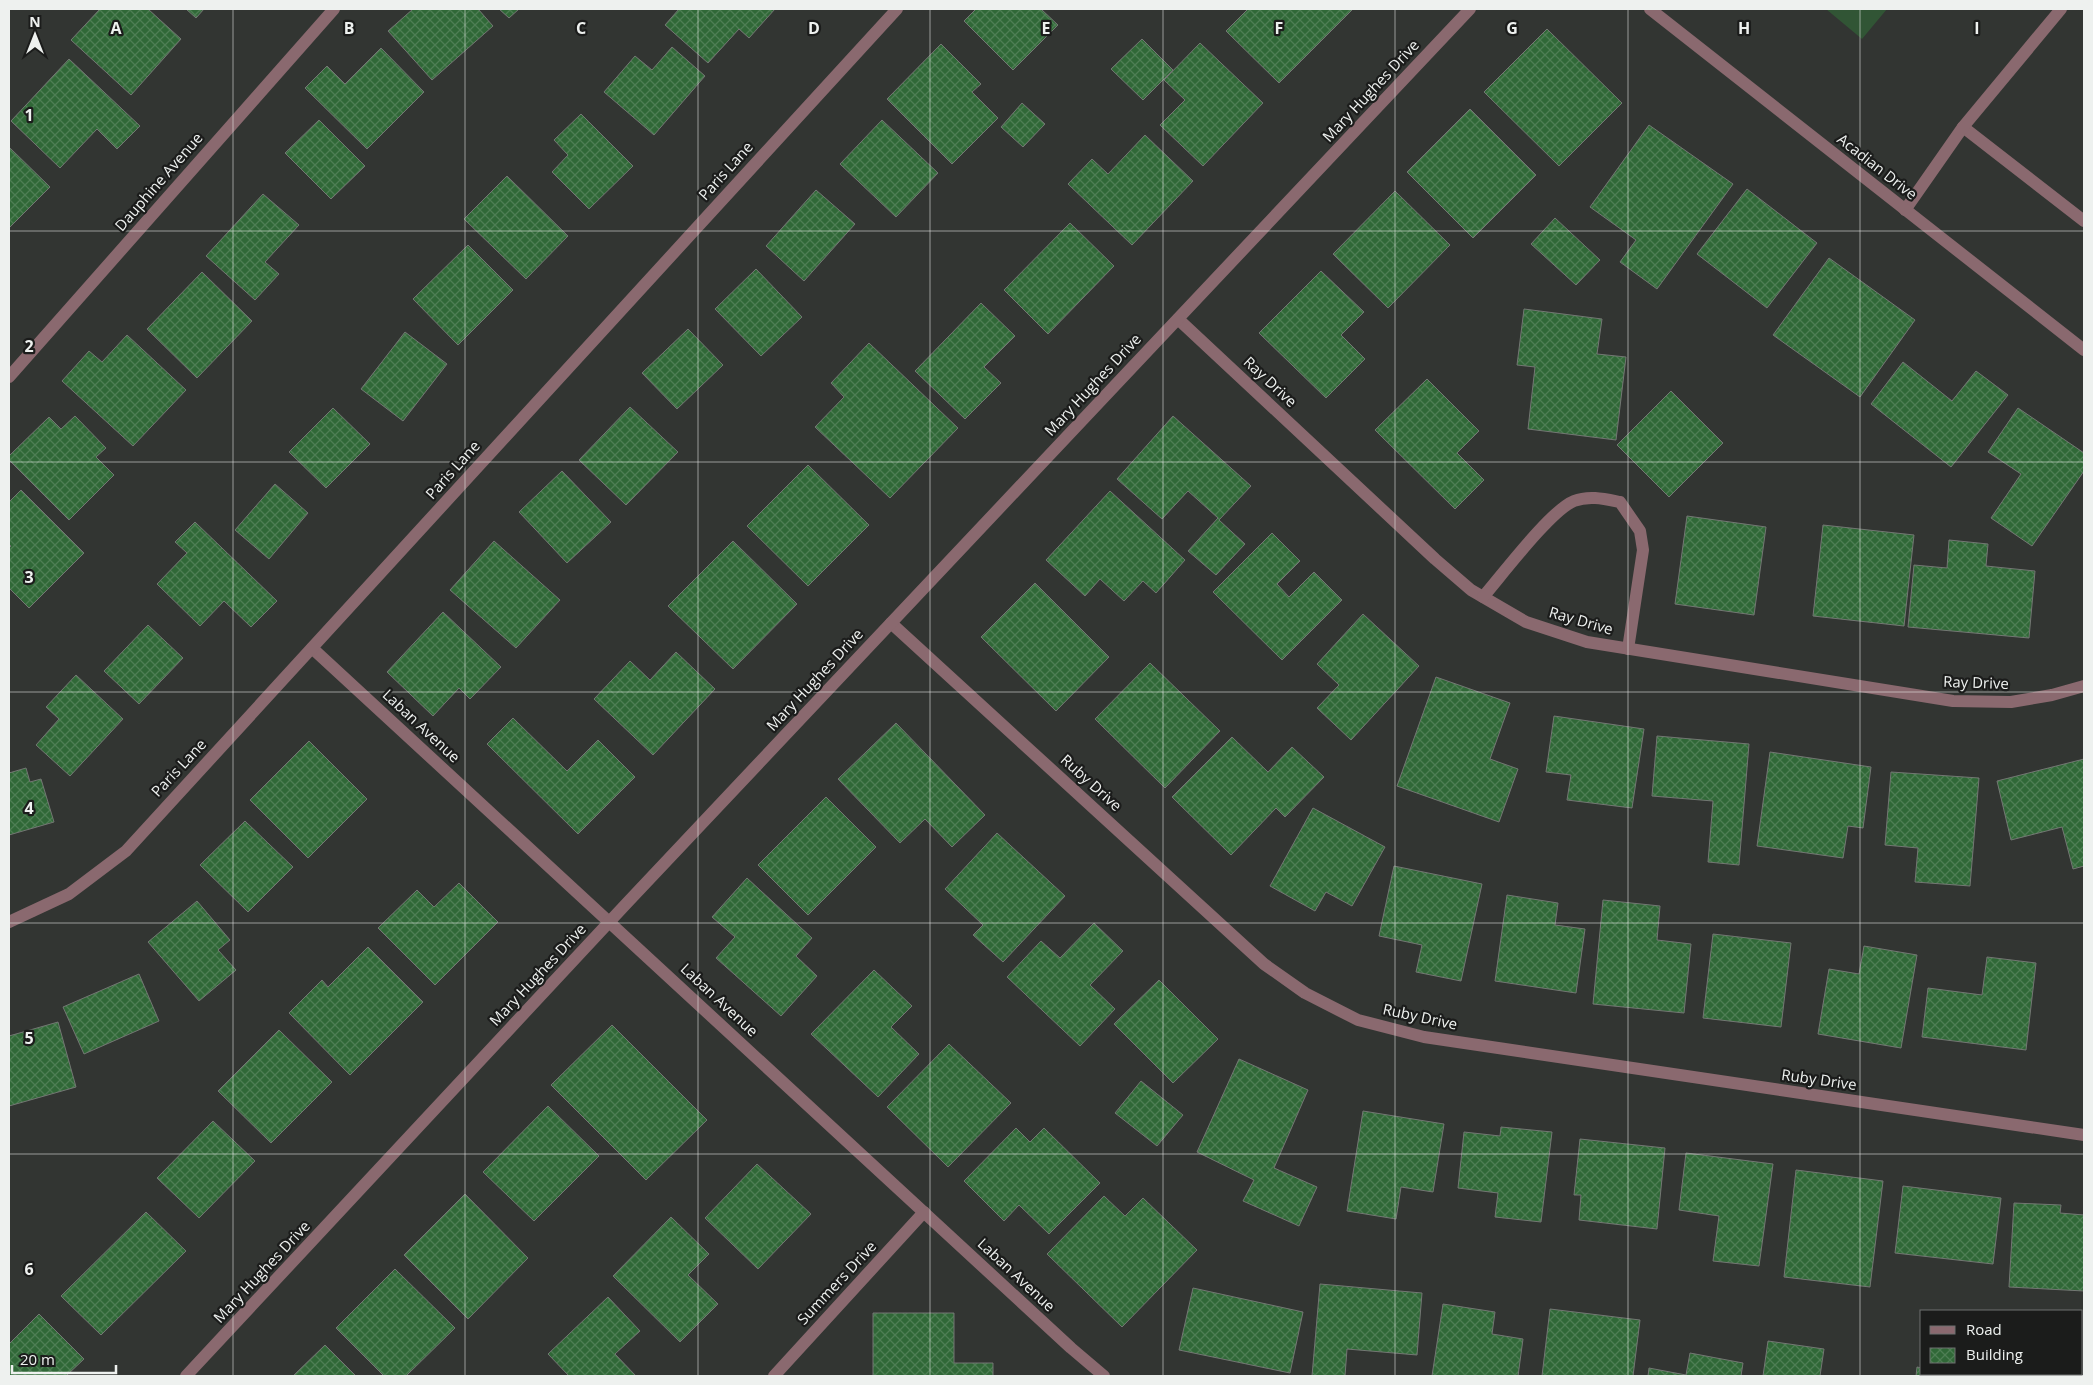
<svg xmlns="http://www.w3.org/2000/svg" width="2093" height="1385" viewBox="0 0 2093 1385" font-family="'Open Sans',sans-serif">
<defs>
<pattern id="building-cross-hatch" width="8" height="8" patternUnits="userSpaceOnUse" patternTransform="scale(1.25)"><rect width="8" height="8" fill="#306837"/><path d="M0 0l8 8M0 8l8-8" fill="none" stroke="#4e7e54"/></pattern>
</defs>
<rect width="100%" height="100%" fill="#323532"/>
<path fill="#315535" d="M1826,9H1887L1862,39Z"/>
<g fill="url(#building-cross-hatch)" stroke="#737773">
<path d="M100,9H148L181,39L131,95L71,40Z"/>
<path d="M186,9H204L196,18Z"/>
<path d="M413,9H478L493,26L432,80L388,31Z"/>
<path d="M499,9H519L509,18Z"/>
<path d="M679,9H775L749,38L739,29L708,63L665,25Z"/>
<path d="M976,9H1041L1058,25L1013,70L964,21Z"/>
<path d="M1248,9H1353L1279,83L1226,31Z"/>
<path d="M1547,29L1622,103L1559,166L1484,92Z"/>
<path d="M1142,39L1173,70L1143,100L1111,69Z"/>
<path d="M1200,43L1263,103L1203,166L1160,125L1185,100L1164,80Z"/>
<path d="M941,44L981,84L972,92L998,118L952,164L887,99Z"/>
<path d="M672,47L705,76L654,135L604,92L635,56L652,70Z"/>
<path d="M381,48L424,92L367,149L305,88L327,66L345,84Z"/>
<path d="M69,59L140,126L117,149L97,129L60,168L11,121Z"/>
<path d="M1022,103L1045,124L1023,147L1001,127Z"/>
<path d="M1470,109L1536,175L1473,238L1407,172Z"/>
<path d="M581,114L633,166L589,209L552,172L568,155L554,140Z"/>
<path d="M319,120L365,166L331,199L285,153Z"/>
<path d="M882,120L938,173L896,217L840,164Z"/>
<path d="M1649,125L1733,184L1657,289L1620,262L1636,240L1590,207Z"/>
<path d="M1145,135L1193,181L1132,245L1068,184L1092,159L1108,174Z"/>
<path d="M9,147L50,187L9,228Z"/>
<path d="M507,176L568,236L526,279L464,219Z"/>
<path d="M1747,189L1817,243L1767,308L1697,254Z"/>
<path d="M816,190L855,224L804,281L766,246Z"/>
<path d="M1395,191L1450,245L1388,308L1333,254Z"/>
<path d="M263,194L299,225L265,262L279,274L255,300L206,256Z"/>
<path d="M1555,218L1600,260L1576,285L1531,244Z"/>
<path d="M1070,223L1114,266L1048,334L1004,290Z"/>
<path d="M468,245L513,290L458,345L413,299Z"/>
<path d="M1829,258L1915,320L1860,397L1773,335Z"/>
<path d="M756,269L802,317L761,356L715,309Z"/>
<path d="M1321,271L1364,312L1341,335L1365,359L1326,398L1259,333Z"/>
<path d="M202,272L252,321L197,378L147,329Z"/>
<path d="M981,303L1015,336L984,367L1001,383L965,419L915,371Z"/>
<path d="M1524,309L1602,319L1597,354L1626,357L1616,440L1528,429L1535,367L1517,365Z"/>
<path d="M688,329L723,365L677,409L642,373Z"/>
<path d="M405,332L447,364L403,421L361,389Z"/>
<path d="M127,335L186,390L133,446L62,381L89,351L102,362Z"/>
<path d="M869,343L958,428L890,498L815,427L844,397L831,383Z"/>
<path d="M1903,362L1952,401L1976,371L2008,395L1951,467L1871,404Z"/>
<path d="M1427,379L1479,431L1457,453L1484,480L1455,509L1375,430Z"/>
<path d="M1671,391L1723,443L1669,497L1617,445Z"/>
<path d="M630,407L678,452L626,505L579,460Z"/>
<path d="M333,408L370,444L326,488L289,452Z"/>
<path d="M2018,408L2084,453V471L2032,546L1991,518L2021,474L1988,452Z"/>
<path d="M75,416L106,448L96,457L114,475L69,520L9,460V456L49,417L61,429Z"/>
<path d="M1173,416L1251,486L1219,520L1245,544L1216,575L1188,551L1218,518L1188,491L1162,519L1117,479Z"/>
<path d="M808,465L869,525L808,586L747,526Z"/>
<path d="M562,471L611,522L567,563L519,512Z"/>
<path d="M275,484L308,513L269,559L235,530Z"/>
<path d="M21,490L84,553L29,608L9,588V548L11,546L9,545V502Z"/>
<path d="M1110,491L1185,560L1156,593L1143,581L1124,601L1100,579L1085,596L1046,560Z"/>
<path d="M1687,516L1766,527L1754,615L1675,604Z"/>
<path d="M195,522L277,601L251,627L224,601L200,626L157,584L187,553L175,542Z"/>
<path d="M1823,525L1914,535L1904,626L1813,616Z"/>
<path d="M1272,533L1300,561L1277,584L1289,597L1314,572L1342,600L1282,660L1213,592Z"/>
<path d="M1949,540L1988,544L1986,566L2035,571L2029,638L1908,627L1914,565L1947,568Z"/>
<path d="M494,541L560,600L516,648L450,590Z"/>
<path d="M733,541L797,604L733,669L668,606Z"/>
<path d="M1035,583L1109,657L1056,711L981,637Z"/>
<path d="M443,612L501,667L470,699L459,688L433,716L387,672Z"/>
<path d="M1363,614L1419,666L1351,740L1317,708L1339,685L1317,664Z"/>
<path d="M148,625L183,658L139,704L104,671Z"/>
<path d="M676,652L715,689L653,755L594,699L630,661L650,680Z"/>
<path d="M1150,663L1220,731L1165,788L1095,719Z"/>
<path d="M76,675L123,719L70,776L36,745L59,719L46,707Z"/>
<path d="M1436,677L1510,703L1490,759L1518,769L1499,822L1397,786Z"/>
<path d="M1554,716L1644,729L1632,808L1567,800L1571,775L1546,772Z"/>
<path d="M513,718L567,771L598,740L635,777L578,834L487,744Z"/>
<path d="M896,723L985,815L952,847L925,819L900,843L838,779Z"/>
<path d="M1657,736L1749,744L1739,865L1708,862L1713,801L1652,796Z"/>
<path d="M1232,737L1268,772L1292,747L1324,777L1285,817L1276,808L1231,855L1172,797Z"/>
<path d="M309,741L367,799L308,858L250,800Z"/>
<path d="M1770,752L1871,767L1863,828L1848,826L1843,858L1757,846Z"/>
<path d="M2084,759V866L2073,869L2062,827L2011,840L1997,781Z"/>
<path d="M26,768L30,782L41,779L54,822L9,835V773Z"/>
<path d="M1891,772L1979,778L1970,886L1915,882L1918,848L1885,845Z"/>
<path d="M826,797L876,847L808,915L758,865Z"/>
<path d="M1313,808L1385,847L1352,906L1326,892L1315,911L1270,886Z"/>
<path d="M245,821L293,867L248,912L200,865Z"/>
<path d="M997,833L1065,896L1003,962L973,935L983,925L945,889Z"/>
<path d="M1394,866L1482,884L1461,981L1416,972L1422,945L1379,936Z"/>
<path d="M747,878L812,938L796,956L817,976L781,1016L716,958L735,937L712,917Z"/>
<path d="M459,883L498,922L435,985L378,928L417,890L434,907Z"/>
<path d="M1507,895L1558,903L1555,925L1585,929L1576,993L1495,981Z"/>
<path d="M1603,900L1660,906L1657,940L1691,944L1684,1013L1593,1004Z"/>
<path d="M197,901L230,940L218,950L236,970L199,1001L148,942Z"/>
<path d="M1094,923L1123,951L1090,985L1115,1009L1080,1046L1007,977L1041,941L1060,958Z"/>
<path d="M1713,934L1791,943L1781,1027L1703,1018Z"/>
<path d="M1864,946L1917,955L1901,1048L1818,1034L1829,969L1859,974Z"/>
<path d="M368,947L423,1002L350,1075L289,1013L322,980L328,987Z"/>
<path d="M1987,957L2036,963L2026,1050L1922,1037L1928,988L1982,995Z"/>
<path d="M874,970L912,1006L891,1027L919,1054L878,1097L811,1034Z"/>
<path d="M139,974L159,1021L84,1054L63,1007Z"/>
<path d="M1159,980L1218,1039L1173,1083L1114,1024Z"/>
<path d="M58,1022L76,1087L9,1106V1036Z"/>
<path d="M612,1025L707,1120L646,1180L551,1085Z"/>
<path d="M279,1030L332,1082L271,1143L218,1091Z"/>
<path d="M949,1044L1011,1103L948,1167L887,1107Z"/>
<path d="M1239,1059L1308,1090L1274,1168L1317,1187L1299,1226L1243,1201L1254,1180L1197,1152Z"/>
<path d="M1141,1081L1183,1115L1157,1146L1115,1113Z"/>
<path d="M548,1106L599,1156L534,1221L483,1172Z"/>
<path d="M1363,1111L1444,1124L1433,1192L1401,1187L1396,1219L1347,1211Z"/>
<path d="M213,1121L255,1161L199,1218L157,1178Z"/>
<path d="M1501,1127L1552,1132L1541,1222L1495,1217L1498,1193L1458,1188L1464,1132L1500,1136Z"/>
<path d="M1016,1128L1030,1142L1044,1128L1100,1183L1049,1234L1019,1205L1004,1221L964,1181Z"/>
<path d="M1580,1139L1665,1148L1657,1229L1579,1220L1581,1195H1574Z"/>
<path d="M1686,1153L1773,1164L1759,1266L1713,1261L1719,1216L1679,1210Z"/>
<path d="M757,1164L811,1214L758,1269L705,1218Z"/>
<path d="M1796,1170L1883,1181L1870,1287L1784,1277Z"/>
<path d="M1903,1186L2001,1198L1993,1264L1895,1253Z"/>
<path d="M465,1194L528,1258L468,1319L404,1255Z"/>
<path d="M1104,1196L1125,1216L1143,1198L1197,1250L1122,1327L1047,1254Z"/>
<path d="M2014,1203L2061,1205L2060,1213L2084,1215V1291L2009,1287Z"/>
<path d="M146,1212L186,1251L101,1335L61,1296Z"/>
<path d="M671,1217L709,1254L688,1275L718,1304L680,1342L613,1276Z"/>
<path d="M395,1269L455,1328L406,1376H384L336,1328Z"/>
<path d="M1320,1284L1422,1293L1417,1355L1347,1349L1345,1376H1312Z"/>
<path d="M1193,1288L1303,1312L1290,1373L1179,1350Z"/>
<path d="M608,1297L640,1331L615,1354L636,1376H569L548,1354Z"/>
<path d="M1443,1304L1495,1312L1492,1334L1523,1339L1518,1376H1432Z"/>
<path d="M1550,1309L1640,1320L1633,1376H1542Z"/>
<path d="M873,1313H954V1363H993V1376H873Z"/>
<path d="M39,1314L84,1359L66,1376H9V1344Z"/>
<path d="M1768,1341L1824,1349L1820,1376H1763Z"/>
<path d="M325,1345L356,1376H293Z"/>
<path d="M1690,1353L1743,1363L1741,1376H1648L1649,1368L1686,1375Z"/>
<path d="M1917,1367L1922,1368V1374H1966L1972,1375V1376H1916Z"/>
<path d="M1985,1374H2035L2034,1376H1985Z"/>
</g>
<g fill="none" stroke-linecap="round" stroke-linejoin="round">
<g stroke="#8a696f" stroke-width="12">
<path d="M1963,127L2084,221"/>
<path d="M1905,210L1963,127L2061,9"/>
</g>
<g stroke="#8a696f" stroke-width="12">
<path d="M1650,9L2084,350"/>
<path d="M1178,319L1435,559L1471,590L1526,622L1587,642L1953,701L2011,702L2052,695L2084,686"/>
<path d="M9,377L334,9"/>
<path d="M1483,597C1502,575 1551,510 1574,501C1589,495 1605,499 1620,502L1640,531L1643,550L1628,649"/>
<path d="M891,623L1264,964L1305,993L1358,1020L1424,1037L2084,1135"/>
<path d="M312,648L1071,1348L1104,1376"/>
<path d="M9,922L69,894L126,851L897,9"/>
<path d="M186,1376L626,904L1470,9"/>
<path d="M774,1376L924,1212"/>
</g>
</g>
<path fill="none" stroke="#eef1ef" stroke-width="1" stroke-opacity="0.55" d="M233,9V1376M465,9V1376M698,9V1376M930,9V1376M1163,9V1376M1395,9V1376M1628,9V1376M1860,9V1376M9,231H2084M9,462H2084M9,692H2084M9,923H2084M9,1154H2084"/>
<g text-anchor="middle" stroke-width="4.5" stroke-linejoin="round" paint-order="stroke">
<g font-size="15" fill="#eef1ef" stroke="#1b1c1b">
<text transform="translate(1371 91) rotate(-47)" y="5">Mary Hughes Drive</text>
<text transform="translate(1877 167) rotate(38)" y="5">Acadian Drive</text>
<text transform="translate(726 171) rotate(-48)" y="5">Paris Lane</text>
<text transform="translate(159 182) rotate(-49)" y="5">Dauphine Avenue</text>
<text transform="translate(1270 382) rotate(43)" y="5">Ray Drive</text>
<text transform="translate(1093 385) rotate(-47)" y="5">Mary Hughes Drive</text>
<text transform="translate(453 470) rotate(-48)" y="5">Paris Lane</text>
<text transform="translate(1581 621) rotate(16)" y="5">Ray Drive</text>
<text transform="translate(815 680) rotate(-47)" y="5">Mary Hughes Drive</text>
<text transform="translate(1976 683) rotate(2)" y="5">Ray Drive</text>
<text transform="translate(421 726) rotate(43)" y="5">Laban Avenue</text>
<text transform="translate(179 768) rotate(-47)" y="5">Paris Lane</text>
<text transform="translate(1091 783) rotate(42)" y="5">Ruby Drive</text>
<text transform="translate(538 975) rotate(-47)" y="5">Mary Hughes Drive</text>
<text transform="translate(719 1000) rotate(43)" y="5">Laban Avenue</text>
<text transform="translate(1420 1017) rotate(12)" y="5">Ruby Drive</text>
<text transform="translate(1819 1080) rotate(8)" y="5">Ruby Drive</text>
<text transform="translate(262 1272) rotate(-47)" y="5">Mary Hughes Drive</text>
<text transform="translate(1016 1275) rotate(43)" y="5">Laban Avenue</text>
<text transform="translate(837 1283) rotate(-47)" y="5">Summers Drive</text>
</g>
</g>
<g font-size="16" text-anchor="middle" font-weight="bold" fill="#eef1ef" stroke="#1b1c1b" stroke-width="4.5" stroke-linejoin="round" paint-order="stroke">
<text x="116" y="34">A</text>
<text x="349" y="34">B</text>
<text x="581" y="34">C</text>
<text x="814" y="34">D</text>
<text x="1046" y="34">E</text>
<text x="1279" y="34">F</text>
<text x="1512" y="34">G</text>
<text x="1744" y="34">H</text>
<text x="1977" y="34">I</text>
<text x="29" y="121">1</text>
<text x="29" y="352">2</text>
<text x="29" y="583">3</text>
<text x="29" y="814">4</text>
<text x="29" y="1044">5</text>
<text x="29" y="1275">6</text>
</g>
<rect width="2093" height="1385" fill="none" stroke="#eef1ef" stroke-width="20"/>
<rect x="1920" y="1310" width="162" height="65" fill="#1b1c1b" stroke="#6f7170"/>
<rect x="1930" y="1326" width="25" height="8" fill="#8a696f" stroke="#6f7170"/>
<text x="1966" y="1335" font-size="15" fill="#eef1ef">Road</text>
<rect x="1930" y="1348" width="25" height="15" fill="url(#building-cross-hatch)" stroke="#6f7170"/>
<text x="1966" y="1360" font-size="15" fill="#eef1ef">Building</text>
<g transform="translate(35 35)" stroke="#1b1c1b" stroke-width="4" paint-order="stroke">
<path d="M0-4L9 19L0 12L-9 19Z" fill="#eef1ef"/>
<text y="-8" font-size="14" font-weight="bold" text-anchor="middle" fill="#eef1ef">N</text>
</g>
<path d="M12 1365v8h104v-8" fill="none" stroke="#eef1ef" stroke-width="2.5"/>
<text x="20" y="1365" font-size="15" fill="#eef1ef" stroke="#1b1c1b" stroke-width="4" paint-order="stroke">20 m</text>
</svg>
